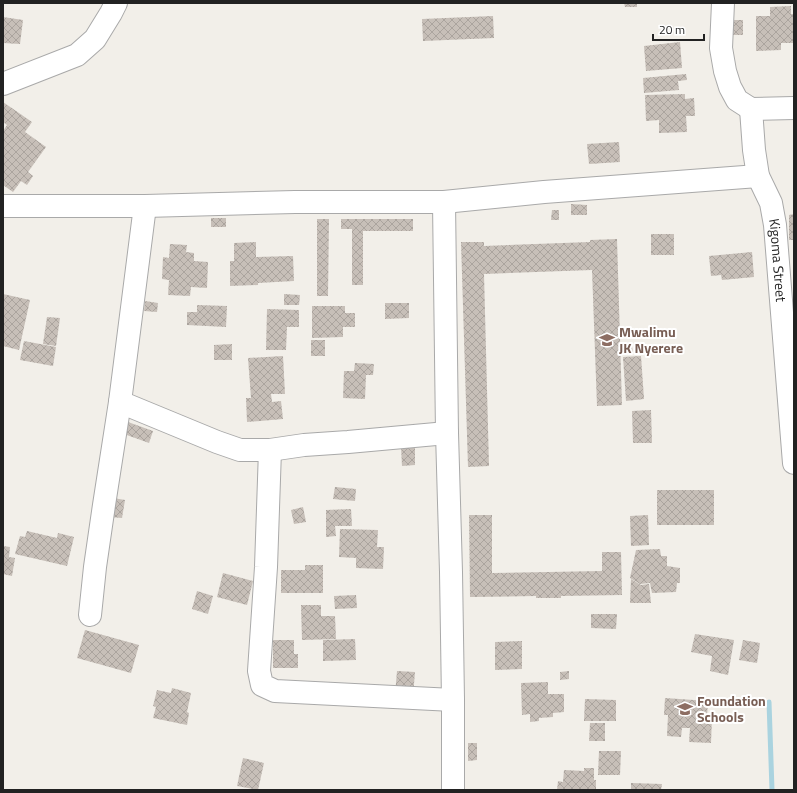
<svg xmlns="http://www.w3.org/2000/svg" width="797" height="793" viewBox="0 0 797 793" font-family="'Titillium Web',sans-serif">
<defs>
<pattern id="building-cross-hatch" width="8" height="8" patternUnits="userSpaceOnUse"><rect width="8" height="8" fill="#c7bfb8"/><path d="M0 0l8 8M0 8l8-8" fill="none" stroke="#aba49e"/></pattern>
</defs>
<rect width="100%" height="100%" fill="#f2efe9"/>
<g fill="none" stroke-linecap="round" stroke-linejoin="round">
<path stroke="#aad3df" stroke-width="5" d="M769,702L772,790"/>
</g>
<g fill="url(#building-cross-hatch)">
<path d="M624,3H637V7H625Z"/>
<path d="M791,6V14H794V43H781V50L756,51V16H770V7Z"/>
<path d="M493,16L494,38L423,41L422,19Z"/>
<path d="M3,17L23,20L20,44L3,43Z"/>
<rect x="730" y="20" width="13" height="15"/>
<path d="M680,42L682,68L646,71L644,46Z"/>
<path d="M686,74L687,80L678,81L679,90L644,93L643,78Z"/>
<path d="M685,94V99L694,98L695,116H686L687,132L659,133V120L646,121L645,95Z"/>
<path d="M3,102L32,122L25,132L46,147L28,172L33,176L27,185L21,181L13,192L3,185V131L7,125L3,122Z"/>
<path d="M619,142L620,162L589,164L587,144Z"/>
<path d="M571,204L587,205V215H571Z"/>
<path d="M552,210H559V220H551Z"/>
<path d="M794,214V240H789V215Z"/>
<rect x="211" y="218" width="15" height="9"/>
<path d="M317,219H329L328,296H317Z"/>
<path d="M341,219H413V231H363V285H352V229H341Z"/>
<rect x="651" y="234" width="23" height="21"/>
<path d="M617,239L622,405L597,406L592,270L484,274L489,466L468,467L461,242H484V246L590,242V240Z"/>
<path d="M256,242V257L293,256L294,281L258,283V285L230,286V261H234V243Z"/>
<path d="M170,244L187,245L186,252L194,253V261L208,262L207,288L191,287L190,296L168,295L169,280L162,279L163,257L169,258Z"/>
<path d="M752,252L754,277L722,280L721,275L711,276L709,256Z"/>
<path d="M3,294L30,300L19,350L3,346Z"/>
<path d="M284,294L300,295L299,305H284Z"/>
<path d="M145,301L158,303L157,312L144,311Z"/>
<path d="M385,303H409V318L385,319Z"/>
<path d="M197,305L227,306L226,327L187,325V312H197Z"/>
<path d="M312,306H345V313H355V327H343V337L312,338Z"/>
<path d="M267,309L299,310V327H287L286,350H266Z"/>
<path d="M47,317L60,318L56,346L43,344Z"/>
<rect x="311" y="340" width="14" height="16"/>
<path d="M24,341L56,347L53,366L20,360Z"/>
<path d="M631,342L633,352L624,354L623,343Z"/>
<path d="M232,344V360H214V345Z"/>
<path d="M283,356L285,394H271L272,402L281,401L283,419L247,422L246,398H251L248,358Z"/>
<path d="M641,356L644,399L626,401L623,357Z"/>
<path d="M355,363L374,364L373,375H366L365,399L343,398L344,371H354Z"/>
<path d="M651,410L652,443H633L632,411Z"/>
<path d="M128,422L153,431L149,443L124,434Z"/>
<path d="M415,446V465L402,466L401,447Z"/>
<path d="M335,487L356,489L355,501L333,499Z"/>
<rect x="657" y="490" width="57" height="35"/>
<path d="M113,498L125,500L122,518L110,517Z"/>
<path d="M303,507L306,522L294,524L291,510Z"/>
<path d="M351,509L352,526H335L336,536L326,537V510Z"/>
<path d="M469,515H492V573L602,571V552H621L622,595L561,596V598H536V596L470,597Z"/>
<path d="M648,515L649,545L631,546L630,516Z"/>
<path d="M340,529L378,530L377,547H384L383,569L356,568V558L339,557Z"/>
<path d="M27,531L57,538L58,533L74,537L67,566L15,554L20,536L25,537Z"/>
<path d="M3,546L10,547L9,557L15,558L12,576L3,574Z"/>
<path d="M660,549L661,556H667V566L680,568V583H677L676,592L652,593L650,583L640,584L630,578L636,550Z"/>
<path d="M305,565H323V593H281V570H305Z"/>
<path d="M223,573L253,581L247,605L217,597Z"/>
<path d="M631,579L641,585L649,584L651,603H630Z"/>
<path d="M197,591L213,596L208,614L192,609Z"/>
<path d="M356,595L357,608L335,609L334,596Z"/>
<path d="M301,605H321V616H335L336,639L302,640Z"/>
<path d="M591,614H617L616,629L591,628Z"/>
<path d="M85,630L139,645L131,673L77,658Z"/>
<path d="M695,634L734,640L728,675L710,671L712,656L691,652Z"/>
<path d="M355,639L356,660L323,661V640Z"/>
<path d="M273,640H294V654H298V668H273Z"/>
<path d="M743,640L760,643L757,663L739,660Z"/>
<path d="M522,641V669L495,670V642Z"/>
<path d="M397,671L415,672L413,696L395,695Z"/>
<path d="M569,671V679L560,680V672Z"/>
<path d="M548,682V694H564V712L553,713V717L539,718V721L530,722V714L522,715L521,683Z"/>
<path d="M172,688L191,693L187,712L189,713L187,725L153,718L156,707L153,706L157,690L171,693Z"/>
<path d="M665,698L708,701L707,717H712L711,743L689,742L690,728H682L681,737L667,736L668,715H664Z"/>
<path d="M585,699L616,700V721H584Z"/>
<path d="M590,723H605V741H589Z"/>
<path d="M468,743H477V760L468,761Z"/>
<path d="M599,751H621L620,775H598Z"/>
<path d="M243,758L264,763L258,790L237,786Z"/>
<path d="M584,768H594V780H596V790H557L558,781L563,782L564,770L584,771Z"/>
<path d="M631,783L662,784L661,790H631Z"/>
</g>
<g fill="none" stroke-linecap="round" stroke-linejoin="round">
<defs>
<g id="minor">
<path d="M723,3L721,48L725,71L730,87L737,100L751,109L794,108"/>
<path d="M3,84L77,55L95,39L111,13L116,3"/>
<path id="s1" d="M751,109L754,150L758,176L771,203L775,225L794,463"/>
<path d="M444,202L447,433L451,572L453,700V790"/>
<path d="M3,206H145L295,202H444L544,192L758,176"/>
<path d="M120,402L217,442L240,450H270L304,445L348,442L447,433"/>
<path d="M270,450L266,567L259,671L262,685L275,691L453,700"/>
<path d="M90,615L95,567L104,505L120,402L145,206"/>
</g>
</defs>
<use href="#minor" stroke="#a9a9a9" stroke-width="24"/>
<use href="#minor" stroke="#fff" stroke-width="22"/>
</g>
<defs>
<symbol id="school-bare" viewBox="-9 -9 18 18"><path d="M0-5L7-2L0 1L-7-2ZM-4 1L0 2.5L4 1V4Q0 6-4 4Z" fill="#8d6e63" stroke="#fff" stroke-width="2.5" paint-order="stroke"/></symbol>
</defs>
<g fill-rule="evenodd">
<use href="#school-bare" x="596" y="329" width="22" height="22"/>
<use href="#school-bare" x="674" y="698" width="22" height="22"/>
</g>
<g text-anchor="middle" stroke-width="4" stroke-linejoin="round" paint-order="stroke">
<g font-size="14" fill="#222" stroke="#fff">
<text dy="5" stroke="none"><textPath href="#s1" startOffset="155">Kigoma Street</textPath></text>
</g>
<g font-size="14" font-weight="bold" fill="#785e54" stroke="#fff" text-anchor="start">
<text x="619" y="337">Mwalimu<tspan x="619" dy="16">JK Nyerere</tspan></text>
<text x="697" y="706">Foundation<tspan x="697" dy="16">Schools</tspan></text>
</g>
</g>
<rect width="797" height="793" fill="none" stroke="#222222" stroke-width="8"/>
<path d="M653 34v6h51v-6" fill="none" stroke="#222222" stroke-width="2"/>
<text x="659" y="34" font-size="12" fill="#222222" stroke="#ffffff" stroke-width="3" paint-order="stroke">20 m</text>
</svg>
